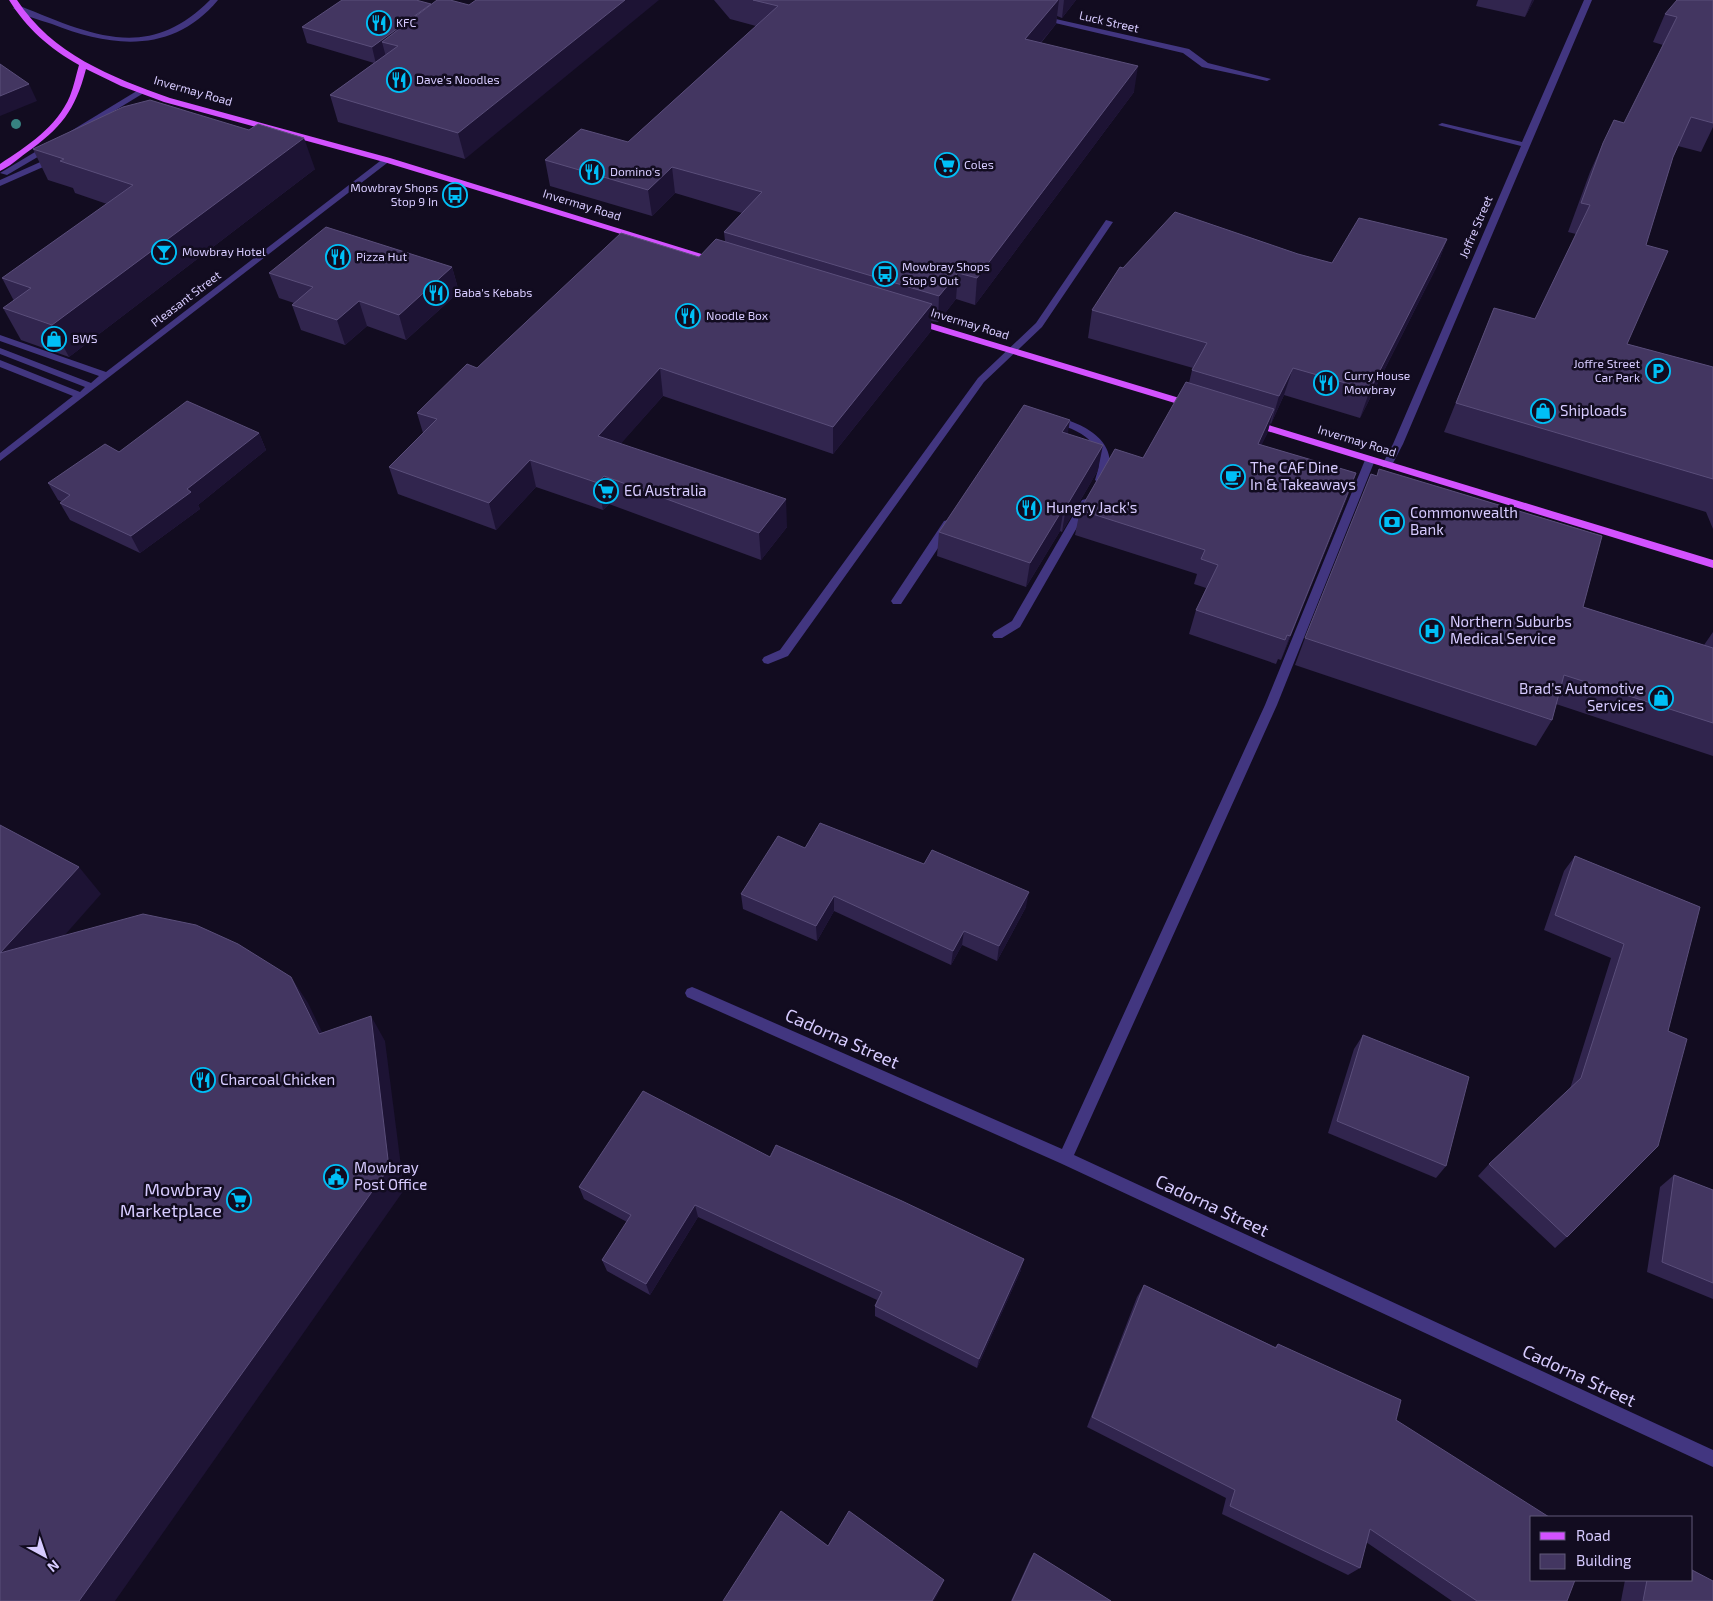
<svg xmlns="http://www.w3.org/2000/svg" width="1713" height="1601" viewBox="0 0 1713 1601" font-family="'Exo 2',sans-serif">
<rect width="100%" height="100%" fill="#120c20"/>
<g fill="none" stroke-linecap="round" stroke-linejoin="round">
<g fill="#423680" fill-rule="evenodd">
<path d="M210,0H218C173,54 112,48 52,24C40,20 23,16 13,8L20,6C90,34 148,63 210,0Z"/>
<path d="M1584,0H1592L1403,444L1391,467H1383L1382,465L1393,444L1521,146L1438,125L1442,123L1522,142Z"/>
<path d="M1038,15L1189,49L1208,63L1271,79L1267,81L1202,67L1183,53L1038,19Z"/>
<path d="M140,89L147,91L78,133L71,131Z"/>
<path d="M50,143L54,146L53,148L7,175L0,173Z"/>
<path d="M56,155L60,158L59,160L0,186V180Z"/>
<path d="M384,158L391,160L0,461V453L73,396L0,367V360L80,392L85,387L0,354V348L91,383L99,376L0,341V335L106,372Z"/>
<path d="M1106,220L1113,222L1042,327L984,382L788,656L768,664L764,663L762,660L764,657L780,650L978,378L1036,323Z"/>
<path d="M1053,416C1085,423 1125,444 1104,483L1100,484L1095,480C1110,443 1080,430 1049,421V417Z"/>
<path d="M1370,457L1375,460L1277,705L1074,1155L1713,1450V1467L1060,1163L687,997L685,993L687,989L692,987L697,989L1062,1149L1265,705L1365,460Z"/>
<path d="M1086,499L1091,503L1020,627L1002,638H994L992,635L994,632L1012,621L1082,500Z"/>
<path d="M948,520L952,521L953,524L952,527L901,604H893L891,601L893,598L944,521Z"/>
</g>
<g fill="#d352ff" fill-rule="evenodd">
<path d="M9,0H17C52,54 111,77 170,98L390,158L721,260L713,262L384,162L164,102L121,86L86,69C75,111 61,128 26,153C18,159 9,167 0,171V164C27,146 57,127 70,96C74,86 76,75 79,65C49,48 27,29 9,0Z"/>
<path d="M917,319L1196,403L1197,405L1196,407H1188L914,324L912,322Z"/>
<path d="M1252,420L1713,560V568L1248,425V421Z"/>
</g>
</g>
<circle fill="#378180" cx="16" cy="124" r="5"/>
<g fill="#31254e">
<path d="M714,0H1076L1062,18L1057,16L1056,24L1041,43L1134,92L975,305L956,299L938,322L931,321V331L833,454L663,396L620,444L787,527L761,560L609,504L603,510L536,487L496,530L398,494L389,467L423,433L417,413L477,368L699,257L725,241L724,232L742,213L675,193L652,216L550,186L545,160L628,142L756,26L730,19Z"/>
<path d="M1478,0H1534L1525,17L1476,6Z"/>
<path d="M1713,0V127L1701,152L1678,146L1673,157L1646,245L1627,344L1713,367V529L1706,512L1444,432L1494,308L1535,319L1576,234L1568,232L1590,172L1603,143L1624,123L1663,45L1653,42L1665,14Z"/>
<path d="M431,4L469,5L465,159L338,122L330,95L374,63L307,43L302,27Z"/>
<path d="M33,149L315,169L69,357L21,340L3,308L14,301L2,278L107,204L75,193L73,188L48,180Z"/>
<path d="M1447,239L1437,266L1360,418L1284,395L1271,424L1270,423L1267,434L1261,445L1356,473L1347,498L1281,660L1278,659L1276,664L1189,634L1196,610L1206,588L1194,584L1197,574L1075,535L1080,510L1143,458L1189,383L1192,370L1193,368L1088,338L1092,310L1123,268L1298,254L1332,263Z"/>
<path d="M452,267L459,292L406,340L367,326L345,345L301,330L292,305L294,303L279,298L269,273Z"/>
<path d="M259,433L266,450L198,505L200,509L140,553L70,520L60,503L62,502L58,500L48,483L119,452Z"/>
<path d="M1068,434L1098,470L1062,532L1060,531L1026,587L937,556L939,532Z"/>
<path d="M1583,607L1704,645L1713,632V756L1556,704L1552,720L1536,746L1295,665L1305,638Z"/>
<path d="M805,848L1026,907L997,961L962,945L951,965L834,911L817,941L743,909L741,894Z"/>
<path d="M1575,856L1700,907L1567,1237L1555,1248L1478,1176L1489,1164L1570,1089L1611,958L1544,930L1564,871Z"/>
<path d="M1363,1035L1446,1166L1436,1178L1328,1133L1354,1049Z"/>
<path d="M770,1157L1021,1270L977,1368L875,1316V1306L877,1300L698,1217L650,1295L607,1271L602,1260L627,1222L584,1199L579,1187Z"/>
<path d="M1674,1175L1713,1190V1299L1647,1272L1660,1187Z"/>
<path d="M1144,1285L1275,1347L1278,1344L1396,1420L1567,1601H1452L1366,1542L1360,1568L1348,1575L1222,1514L1226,1498L1087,1427L1137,1297Z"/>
<path d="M1034,1553L1111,1601H1011L1030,1559Z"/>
<path d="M1625,1580H1692L1713,1601H1621Z"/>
</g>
<g fill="#1d1334">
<path d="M625,0H659L465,159L458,133Z"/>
<path d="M1058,0H1059L1056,24L1022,65L1025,39Z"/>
<path d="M1064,0H1076L1062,18Z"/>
<path d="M1532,0H1534L1525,17Z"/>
<path d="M432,4L382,42L386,57L376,64L372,47Z"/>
<path d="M1138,66L1134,92L975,305L977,278Z"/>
<path d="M29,84L37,101L0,116V96Z"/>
<path d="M304,138L315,169L69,357L52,325Z"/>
<path d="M672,167L675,193L652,216L648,190Z"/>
<path d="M1447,239L1437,266L1360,418L1370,390Z"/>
<path d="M452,267L459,292L406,340L399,315Z"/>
<path d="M958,273L956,299L938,322L939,296Z"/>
<path d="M359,301L367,326L345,345L337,320Z"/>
<path d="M932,304L931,331L833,454V427Z"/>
<path d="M660,368L663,396L603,464L598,436Z"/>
<path d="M1293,368L1284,395L1271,424L1279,396Z"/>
<path d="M1274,409L1267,434L1250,469L1258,444Z"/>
<path d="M1070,420L1066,445L1062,432Z"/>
<path d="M259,433L266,450L198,505L200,509L140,553L131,536L187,489Z"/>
<path d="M1103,445L1098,470L1062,532L1066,507Z"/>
<path d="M530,460L536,487L496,530L489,503Z"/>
<path d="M1356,473L1347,498L1281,660L1290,636Z"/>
<path d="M604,476L609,504L603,510L598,483Z"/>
<path d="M786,499L787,527L761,560L759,533Z"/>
<path d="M1064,507L1060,531L1026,587L1030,563Z"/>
<path d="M79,867L101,894L25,980L0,953Z"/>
<path d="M1029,892L1026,907L997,961L999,946Z"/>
<path d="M834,896V911L817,941L816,926Z"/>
<path d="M964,931L962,945L951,965L953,951Z"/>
<path d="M291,977L308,1003L335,1059L319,1034Z"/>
<path d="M371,1016L385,1041L404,1190L115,1601H79Z"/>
<path d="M695,1205L698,1217L650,1295L646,1284Z"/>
<path d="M1024,1259L1021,1270L977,1368L979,1359Z"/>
<path d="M944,1580L941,1588L934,1601H932Z"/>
</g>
<g fill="#433661" stroke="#5a4e7a">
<path d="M342,0H416L431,4L372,47L302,27Z"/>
<path d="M437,0H450L469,5L476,0H625L458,133L330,95L398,46L382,42Z"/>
<path d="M753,0H1058L1025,39L1138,66L977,278L958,273L939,296L724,232L762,192L672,167L648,190L545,160L581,129L628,142L778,6Z"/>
<path d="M1677,0H1713V123L1691,117L1673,157L1646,245L1668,251L1627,344L1713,367V479L1456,403L1494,308L1535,319L1590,205L1581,203L1603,143L1614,120L1624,123L1677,17L1665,14Z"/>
<path d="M0,64L29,84L0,96Z"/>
<path d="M150,100L249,130L258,124L304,138L52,325L3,308L31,288L2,278L133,185L60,161L64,159L33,149L123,107Z"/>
<path d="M1175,212L1298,254L1332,263L1359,218L1447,239L1370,390L1293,368L1279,396L1192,370L1207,343L1092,310L1120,267L1123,268Z"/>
<path d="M326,227L452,267L399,315L359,301L337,320L292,305L313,287L269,273Z"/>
<path d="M621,233L699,257L716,239L932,304L833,427L660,368L598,436L786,499L759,533L604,476L598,483L530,460L489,503L389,467L437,419L417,413L467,364L477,368Z"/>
<path d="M1186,382L1274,409L1258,444L1356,473L1290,636L1287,635L1285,640L1196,610L1218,565L1201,559L1205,550L1080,510L1115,449L1143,458Z"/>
<path d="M187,401L259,433L187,489L191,492L131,536L60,503L70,495L48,483L105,444L119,452Z"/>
<path d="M1024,405L1070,420L1062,432L1103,445L1066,507H1064L1030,563L939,532Z"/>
<path d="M1379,469L1602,536L1583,607L1713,648V723L1564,675L1552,720L1305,638L1371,474L1377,476Z"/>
<path d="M820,823L924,864L932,850L1029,892L999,946L964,931L953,951L834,896L816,926L741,894L778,836L805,848Z"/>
<path d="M0,825L79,867L0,953L143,914L196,925L238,944L291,977L319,1034L371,1016L389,1168L79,1601H0Z"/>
<path d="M1575,856L1700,907L1668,1031L1687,1039L1658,1146L1567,1237L1489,1164L1581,1078L1624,944L1555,915Z"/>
<path d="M1363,1035L1469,1077L1446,1166L1337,1121Z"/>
<path d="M643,1091L770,1157L776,1145L902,1201L1024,1259L979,1359L875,1306L882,1292L695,1205L646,1284L602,1260L631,1215L579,1187Z"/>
<path d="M1674,1175L1713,1190V1283L1662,1262Z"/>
<path d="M1144,1285L1276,1348L1278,1344L1401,1400L1396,1420L1549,1517H1532V1580H1575L1567,1601H1477L1370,1529L1360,1568L1230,1506L1235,1490L1092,1417Z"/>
<path d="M781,1511L828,1546L849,1511L944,1580L932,1601H723Z"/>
<path d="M1034,1553L1111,1601H1012Z"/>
<path d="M1692,1570L1713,1581V1601H1643L1647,1580H1692Z"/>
</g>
<defs>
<symbol id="restaurant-ring" viewBox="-11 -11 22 22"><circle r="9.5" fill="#120c20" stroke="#00bff6" stroke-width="1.5"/><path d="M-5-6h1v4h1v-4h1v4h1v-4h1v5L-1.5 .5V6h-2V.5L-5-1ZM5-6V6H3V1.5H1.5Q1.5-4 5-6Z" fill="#00bff6"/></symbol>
<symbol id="supermarket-ring" viewBox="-11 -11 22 22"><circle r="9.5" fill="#120c20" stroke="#00bff6" stroke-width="1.5"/><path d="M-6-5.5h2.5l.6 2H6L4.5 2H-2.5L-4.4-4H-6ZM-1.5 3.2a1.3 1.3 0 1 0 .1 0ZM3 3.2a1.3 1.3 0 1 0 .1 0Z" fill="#00bff6"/></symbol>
<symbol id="bus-ring" viewBox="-11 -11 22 22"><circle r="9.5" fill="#120c20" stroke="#00bff6" stroke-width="1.5"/><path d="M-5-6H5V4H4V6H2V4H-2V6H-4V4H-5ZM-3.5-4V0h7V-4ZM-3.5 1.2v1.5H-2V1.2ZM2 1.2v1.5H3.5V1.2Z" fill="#00bff6"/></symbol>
<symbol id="bar-ring" viewBox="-11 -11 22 22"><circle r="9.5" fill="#120c20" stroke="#00bff6" stroke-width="1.5"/><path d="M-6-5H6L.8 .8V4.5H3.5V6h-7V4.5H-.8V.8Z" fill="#00bff6"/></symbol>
<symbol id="shop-ring" viewBox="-11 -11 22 22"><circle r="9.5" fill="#120c20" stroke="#00bff6" stroke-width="1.5"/><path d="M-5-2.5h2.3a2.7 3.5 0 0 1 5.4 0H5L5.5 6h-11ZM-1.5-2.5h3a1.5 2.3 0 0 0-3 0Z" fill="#00bff6"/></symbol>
<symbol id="parking-ring" viewBox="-11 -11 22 22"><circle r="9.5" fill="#120c20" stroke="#00bff6" stroke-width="1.5"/><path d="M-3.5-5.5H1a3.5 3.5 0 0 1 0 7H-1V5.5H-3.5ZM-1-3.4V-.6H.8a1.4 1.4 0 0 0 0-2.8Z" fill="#00bff6"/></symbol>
<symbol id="cafe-ring" viewBox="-11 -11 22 22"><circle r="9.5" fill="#120c20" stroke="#00bff6" stroke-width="1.5"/><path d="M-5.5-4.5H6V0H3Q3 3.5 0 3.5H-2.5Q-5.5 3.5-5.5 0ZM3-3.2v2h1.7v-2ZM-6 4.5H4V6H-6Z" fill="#00bff6"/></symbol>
<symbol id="bank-ring" viewBox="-11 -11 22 22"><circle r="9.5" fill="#120c20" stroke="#00bff6" stroke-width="1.5"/><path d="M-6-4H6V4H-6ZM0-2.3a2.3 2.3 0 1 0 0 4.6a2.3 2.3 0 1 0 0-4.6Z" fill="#00bff6"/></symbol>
<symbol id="hospital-ring" viewBox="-11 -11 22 22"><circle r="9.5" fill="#120c20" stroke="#00bff6" stroke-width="1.5"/><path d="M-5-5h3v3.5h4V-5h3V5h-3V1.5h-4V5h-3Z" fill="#00bff6"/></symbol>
<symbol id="civic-ring" viewBox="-11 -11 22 22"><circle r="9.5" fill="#120c20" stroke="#00bff6" stroke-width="1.5"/><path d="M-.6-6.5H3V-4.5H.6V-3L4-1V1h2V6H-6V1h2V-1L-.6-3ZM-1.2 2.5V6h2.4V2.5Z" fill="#00bff6"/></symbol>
</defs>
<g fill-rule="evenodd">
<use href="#restaurant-ring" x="365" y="9" width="28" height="28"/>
<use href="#restaurant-ring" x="385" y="66" width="28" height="28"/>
<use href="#supermarket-ring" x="933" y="151" width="28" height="28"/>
<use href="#restaurant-ring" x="578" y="158" width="28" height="28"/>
<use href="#bus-ring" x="441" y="181" width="28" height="28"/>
<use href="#bar-ring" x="150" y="238" width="28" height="28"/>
<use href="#restaurant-ring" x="324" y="243" width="28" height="28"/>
<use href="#bus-ring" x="871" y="260" width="28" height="28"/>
<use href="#restaurant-ring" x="422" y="279" width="28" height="28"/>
<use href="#restaurant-ring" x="674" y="302" width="28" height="28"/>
<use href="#shop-ring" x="40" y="325" width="28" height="28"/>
<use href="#parking-ring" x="1644" y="357" width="28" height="28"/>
<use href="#restaurant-ring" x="1312" y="369" width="28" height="28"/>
<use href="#shop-ring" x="1529" y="397" width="28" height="28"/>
<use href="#cafe-ring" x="1219" y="463" width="28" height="28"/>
<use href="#supermarket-ring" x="592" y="477" width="28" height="28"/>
<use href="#restaurant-ring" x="1015" y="494" width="28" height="28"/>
<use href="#bank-ring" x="1378" y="508" width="28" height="28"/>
<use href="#hospital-ring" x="1418" y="617" width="28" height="28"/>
<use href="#shop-ring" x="1647" y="684" width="28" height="28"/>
<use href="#restaurant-ring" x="189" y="1066" width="28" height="28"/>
<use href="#civic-ring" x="322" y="1163" width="28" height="28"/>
<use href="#supermarket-ring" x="225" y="1186" width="28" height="28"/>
</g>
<g text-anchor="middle" stroke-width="5" stroke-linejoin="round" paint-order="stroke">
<g font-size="12" fill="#d7cbff" stroke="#120c20">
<text transform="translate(1109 22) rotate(13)" y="4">Luck Street</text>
<text transform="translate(193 91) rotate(16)" y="4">Invermay Road</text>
<text transform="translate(582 205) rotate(17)" y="4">Invermay Road</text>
<text transform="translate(1476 227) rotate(-67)" y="4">Joffre Street</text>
<text transform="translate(186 299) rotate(-37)" y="4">Pleasant Street</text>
<text transform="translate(970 324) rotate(17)" y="4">Invermay Road</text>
<text transform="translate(1357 441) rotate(17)" y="4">Invermay Road</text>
</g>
<g font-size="12" fill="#d7cbff" stroke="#120c20" text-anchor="start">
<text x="396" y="27">KFC</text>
<text x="416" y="84">Dave's Noodles</text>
<text x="964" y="169">Coles</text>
<text x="610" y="176">Domino's</text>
<text x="438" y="192" text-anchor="end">Mowbray Shops<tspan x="438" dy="14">Stop 9 In</tspan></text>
<text x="182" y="256">Mowbray Hotel</text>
<text x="356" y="261">Pizza Hut</text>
<text x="902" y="271">Mowbray Shops<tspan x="902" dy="14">Stop 9 Out</tspan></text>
<text x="454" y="297">Baba's Kebabs</text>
<text x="706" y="320">Noodle Box</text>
<text x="72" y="343">BWS</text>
<text x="1640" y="368" text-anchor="end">Joffre Street<tspan x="1640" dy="14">Car Park</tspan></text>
<text x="1344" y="380">Curry House<tspan x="1344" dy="14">Mowbray</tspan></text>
</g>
<g font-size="15" fill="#d7cbff" stroke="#120c20" text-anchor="start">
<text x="1560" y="416">Shiploads</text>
<text x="1250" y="473">The CAF Dine<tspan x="1250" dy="17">In &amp; Takeaways</tspan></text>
<text x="624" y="496">EG Australia</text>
<text x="1046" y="513">Hungry Jack's</text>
<text x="1410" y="518">Commonwealth<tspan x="1410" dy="17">Bank</tspan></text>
<text x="1450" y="627">Northern Suburbs<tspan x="1450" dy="17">Medical Service</tspan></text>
<text x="1644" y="694" text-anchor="end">Brad's Automotive<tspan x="1644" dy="17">Services</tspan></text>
<text x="220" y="1085">Charcoal Chicken</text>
<text x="354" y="1173">Mowbray<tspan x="354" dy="17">Post Office</tspan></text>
</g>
<g font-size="18" fill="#d7cbff" stroke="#120c20">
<text transform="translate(842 1039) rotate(24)" y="6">Cadorna Street</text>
<text transform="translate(1212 1206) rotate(25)" y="6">Cadorna Street</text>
<text transform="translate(1579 1376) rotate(25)" y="6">Cadorna Street</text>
</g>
<g font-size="18" fill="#d7cbff" stroke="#120c20" text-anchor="end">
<text x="222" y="1196">Mowbray<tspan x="222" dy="21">Marketplace</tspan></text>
</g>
</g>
<rect x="1530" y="1516" width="162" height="65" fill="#120c20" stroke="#615879"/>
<rect x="1540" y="1532" width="25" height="8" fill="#d352ff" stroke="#615879"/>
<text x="1576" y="1541" font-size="15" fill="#d7cbff">Road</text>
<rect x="1540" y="1554" width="25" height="15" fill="#433661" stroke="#615879"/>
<text x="1576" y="1566" font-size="15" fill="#d7cbff">Building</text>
<g transform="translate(45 1556) rotate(140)" stroke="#120c20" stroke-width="4" paint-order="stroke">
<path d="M0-4L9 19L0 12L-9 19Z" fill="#d7cbff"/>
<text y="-8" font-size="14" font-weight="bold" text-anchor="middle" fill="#d7cbff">N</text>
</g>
</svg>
